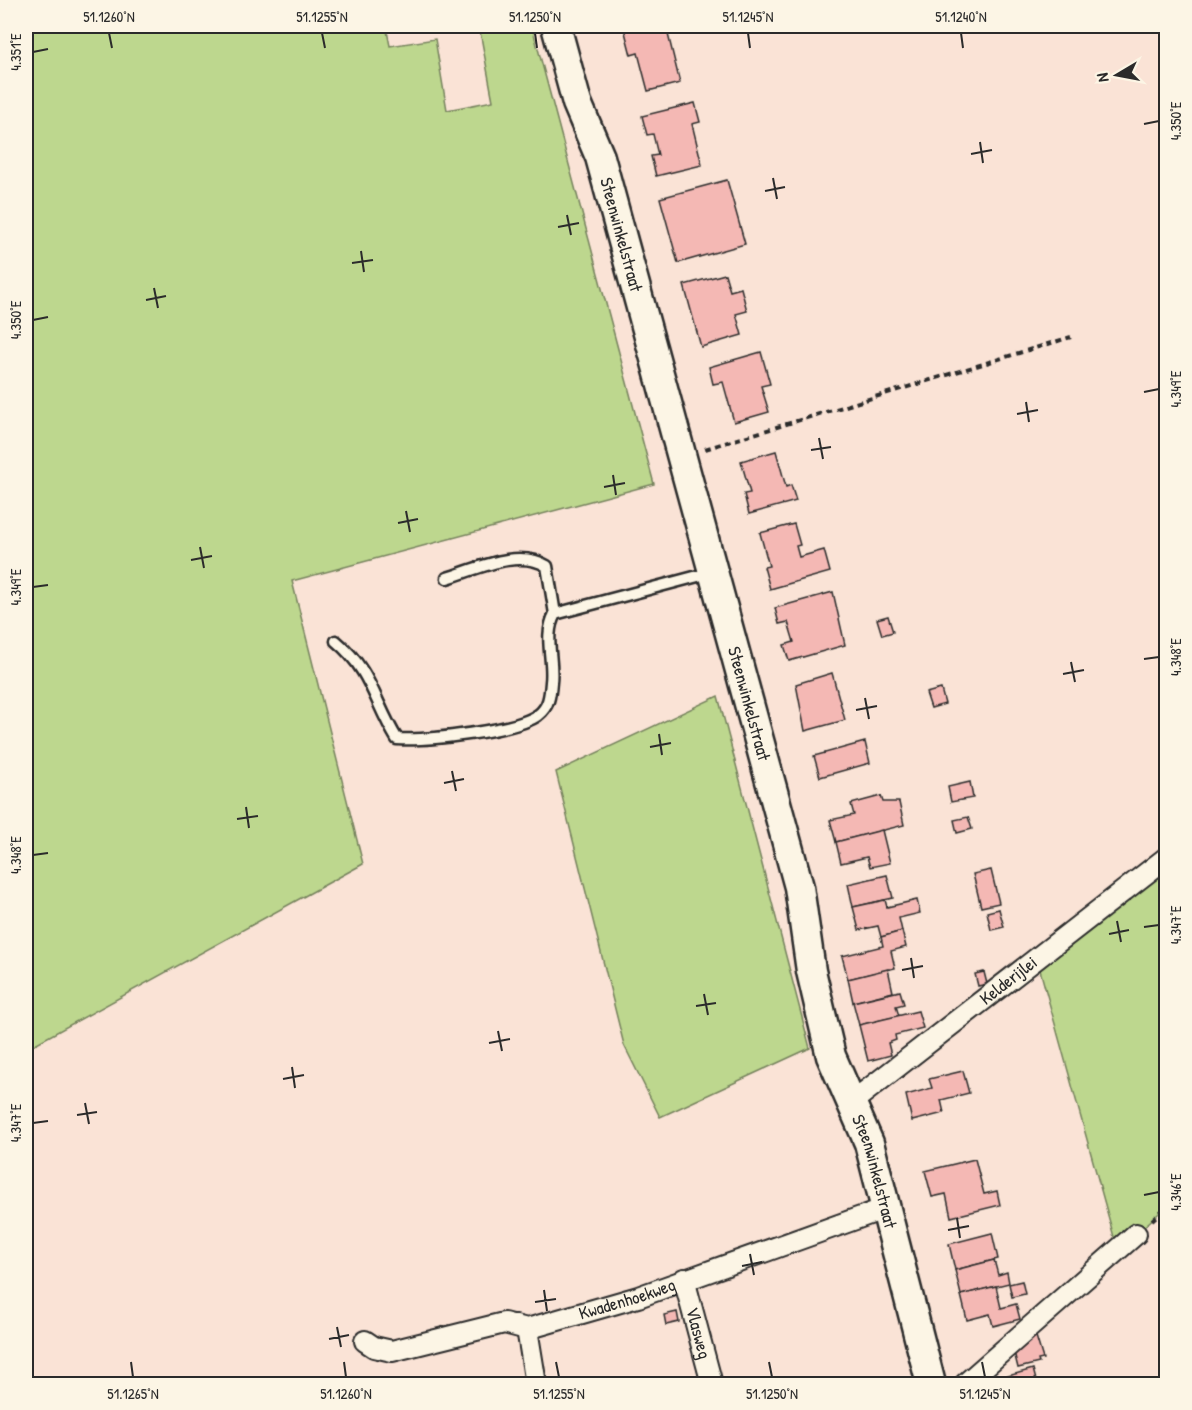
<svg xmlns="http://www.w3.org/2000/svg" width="1192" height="1410" viewBox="0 0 1192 1410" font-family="'Patrick Hand',sans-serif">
<rect width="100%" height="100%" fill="#fae3d6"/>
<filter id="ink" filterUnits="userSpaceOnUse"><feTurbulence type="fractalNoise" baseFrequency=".0167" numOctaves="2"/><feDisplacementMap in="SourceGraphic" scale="12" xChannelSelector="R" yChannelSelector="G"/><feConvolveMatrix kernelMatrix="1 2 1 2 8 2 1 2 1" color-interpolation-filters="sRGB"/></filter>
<g filter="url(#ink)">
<g fill="#bdd78e" stroke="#74815c" stroke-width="1.5">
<path d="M26,26H386L390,46L435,39L447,110L493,101L479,26H532L654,484L292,581L363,864L26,1049Z"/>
<path d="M718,696L810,1048L660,1117L624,1045L556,772Z"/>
<path d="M1166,858V1207L1120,1248L1114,1237L1037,959Z"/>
</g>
<g fill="#f4b8b4" stroke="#2b2b2b" stroke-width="1.5">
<path d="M636,26H666L680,83L648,91L638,53L631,55L624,28Z"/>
<path d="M695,103L700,122L692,124L702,165L656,176L651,156L658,155L653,134L647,135L642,116Z"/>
<path d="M727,180L745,244L678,263L660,198Z"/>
<path d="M725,274L730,291L741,288L747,311L736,314L742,335L701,347L684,285Z"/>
<path d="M761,352L770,384L761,386L769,412L734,422L723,382L713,384L709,367Z"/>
<path d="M776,451L786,487L791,485L796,501L749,514L744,494L750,493L741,461Z"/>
<path d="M794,524L800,545L796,546L799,557L824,550L830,572L770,589L764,567L769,566L760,533Z"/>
<path d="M833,592L845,645L789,661L784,645L794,642L788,622L779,624L775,608Z"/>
<path d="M888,616L893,632L882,635L877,619Z"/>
<path d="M832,673L845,720L805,731L796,684Z"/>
<path d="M941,689L945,704L931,708L926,693Z"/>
<path d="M865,742L870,763L820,777L814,756Z"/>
<path d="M970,782L973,798L951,802L948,787Z"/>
<path d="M881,796L883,802H899L904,825L836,842L830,820L854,815L851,804Z"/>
<path d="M968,817L972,829L957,833L954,820Z"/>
<path d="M882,830L890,863L870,867L867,857L841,863L836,842Z"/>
<path d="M991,870L999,903L981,907L973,874Z"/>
<path d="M887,875L893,898L853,907L848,884Z"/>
<path d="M885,900L887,907L917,900L920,913L899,918L902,931L881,937L878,926L859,930L853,907Z"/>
<path d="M999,909L1004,927L991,930L987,912Z"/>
<path d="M902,931L906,947L891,951L895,968L848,979L842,956L883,946L881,937Z"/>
<path d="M888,969L893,992L853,1002L848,979Z"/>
<path d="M984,972L987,984L978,986L975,974Z"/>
<path d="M900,991L904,1004L896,1006L899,1016L859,1025L853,1002Z"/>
<path d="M918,1011L923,1028L895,1035L896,1040L888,1043L891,1055L868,1061L859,1025Z"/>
<path d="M963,1071L969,1093L941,1100L944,1113L912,1121L906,1095L932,1088L929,1079Z"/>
<path d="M975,1159L984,1194L997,1191L1000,1205L951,1217L946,1194L932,1197L925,1171Z"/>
<path d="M992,1233L998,1259L955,1270L949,1244Z"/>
<path d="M994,1260L998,1275L1007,1272L1009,1283L961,1295L955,1270Z"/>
<path d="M1022,1281L1025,1294L1012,1297L1009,1284Z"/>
<path d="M996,1286L1001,1308L1016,1304L1020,1319L993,1326L990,1314L967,1320L961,1295Z"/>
<path d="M677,1312L679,1322L666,1325L664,1315Z"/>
<path d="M1035,1333L1043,1359L1038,1360L1039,1363L1018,1368L1015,1356L1011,1352Z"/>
<path d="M1033,1369L1037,1384H979Z"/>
</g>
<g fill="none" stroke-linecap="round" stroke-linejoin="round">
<defs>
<g id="lane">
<path d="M447,578C477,569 518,548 547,566L555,614"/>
<path d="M336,641C372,671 374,702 397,739C425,741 517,731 538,715C549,707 550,695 551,682C554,659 543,636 555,614L713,572"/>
</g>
<g id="street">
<path id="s1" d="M852,1102L1166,858"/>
<path id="s2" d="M684,1279L712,1384"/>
<path d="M527,1329L536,1384"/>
<path id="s3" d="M365,1341L374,1347L392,1351L504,1323L527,1329L638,1297L886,1208"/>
<path d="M965,1384L1136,1234"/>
</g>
<g id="secondary">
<path id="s4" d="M556,26L577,103L600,157L799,887L811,971L831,1056L869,1143L931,1384"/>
</g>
</defs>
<use href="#lane" stroke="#2b2b2b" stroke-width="15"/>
<use href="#street" stroke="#2b2b2b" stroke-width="24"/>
<use href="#secondary" stroke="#2b2b2b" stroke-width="33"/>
<g stroke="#2b2b2b" stroke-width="4" stroke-dasharray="6 4.5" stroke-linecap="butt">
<path d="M705,449L1071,337"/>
<path d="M1152,1220L1166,1207"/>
</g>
<use href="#lane" stroke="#fcf5e5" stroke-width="10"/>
<use href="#street" stroke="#fcf5e5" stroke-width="20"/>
<use href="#secondary" stroke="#fcf5e5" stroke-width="28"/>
</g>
</g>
<path fill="none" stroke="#2b2b2b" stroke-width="2" d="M109,33L112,48M322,33L325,48M535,33L537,48M748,33L750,48M961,33L963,48M33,52L48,49M1144,124L1159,121M980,142L983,163M971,154L992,150M773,178L777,199M765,191L785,187M567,215L571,235M558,227L579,223M361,251L364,272M352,263L373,260M154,288L158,308M146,300L166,296M33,320L48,317M1144,392L1159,389M1026,402L1029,422M1017,414L1038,410M819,438L823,459M811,450L831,447M613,475L616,495M604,487L625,483M406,511L410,532M398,523L418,519M200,547L204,568M191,560L212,556M33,587L48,585M1144,659L1159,657M1071,662L1075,682M1063,674L1084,670M865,698L869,719M856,710L877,706M659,734L662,755M650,747L671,743M452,771L456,791M444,783L464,779M246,807L249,828M237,819L258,816M33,855L48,853M1117,921L1121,942M1144,927L1159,925M1109,934L1129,930M911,958L914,978M902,970L923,966M704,994L708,1015M696,1006L716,1003M498,1031L502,1051M489,1043L510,1039M292,1067L295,1088M283,1079L304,1075M85,1103L89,1124M77,1115L97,1112M33,1123L48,1121M1144,1195L1159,1192M957,1218L960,1238M948,1230L969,1226M750,1254L754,1275M742,1266L762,1262M544,1290L547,1311M535,1302L556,1299M337,1327L341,1347M329,1339L349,1335M131,1362L133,1377M344,1362L346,1377M556,1362L559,1377M769,1362L772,1377M982,1362L985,1377"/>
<g text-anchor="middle" stroke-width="4.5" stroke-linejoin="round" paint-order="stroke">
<g font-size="18" fill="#2b2b2b" stroke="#fcf5e5">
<text dy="6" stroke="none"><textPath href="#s4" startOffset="219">Steenwinkelstraat</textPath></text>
<text dy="6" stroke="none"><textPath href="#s4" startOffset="705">Steenwinkelstraat</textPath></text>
<text dy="6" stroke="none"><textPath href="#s1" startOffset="198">Kelderijlei</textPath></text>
<text dy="6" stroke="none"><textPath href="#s4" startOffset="1191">Steenwinkelstraat</textPath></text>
<text dy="6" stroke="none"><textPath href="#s3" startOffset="273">Kwadenhoekweg</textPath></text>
<text dy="6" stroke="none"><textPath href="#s2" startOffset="56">Vlasweg</textPath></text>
</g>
</g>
<rect width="1192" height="1410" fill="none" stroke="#fcf5e5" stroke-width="66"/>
<g transform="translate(1117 75) rotate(260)" stroke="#fcf5e5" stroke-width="4.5" paint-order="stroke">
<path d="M0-4.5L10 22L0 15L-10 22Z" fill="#2b2b2b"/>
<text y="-9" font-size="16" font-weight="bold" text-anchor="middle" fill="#2b2b2b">N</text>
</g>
<rect x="33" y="33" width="1126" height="1344" fill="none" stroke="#2b2b2b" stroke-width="2"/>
<g font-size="15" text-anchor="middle" fill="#2b2b2b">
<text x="109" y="22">51.1260°N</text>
<text x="322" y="22">51.1255°N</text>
<text x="535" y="22">51.1250°N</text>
<text x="748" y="22">51.1245°N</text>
<text x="961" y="22">51.1240°N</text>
<text transform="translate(16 52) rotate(-90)" y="5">4.351°E</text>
<text transform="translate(1176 121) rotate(-90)" y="5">4.350°E</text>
<text transform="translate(16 320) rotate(-90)" y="5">4.350°E</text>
<text transform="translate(1176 389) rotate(-90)" y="5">4.349°E</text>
<text transform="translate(16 587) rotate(-90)" y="5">4.349°E</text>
<text transform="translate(1176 657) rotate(-90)" y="5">4.348°E</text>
<text transform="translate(16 855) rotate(-90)" y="5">4.348°E</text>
<text transform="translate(1176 925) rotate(-90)" y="5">4.347°E</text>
<text transform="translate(16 1123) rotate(-90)" y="5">4.347°E</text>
<text transform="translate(1176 1192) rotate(-90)" y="5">4.346°E</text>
<text x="133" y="1399">51.1265°N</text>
<text x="346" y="1399">51.1260°N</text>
<text x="559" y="1399">51.1255°N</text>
<text x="772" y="1399">51.1250°N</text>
<text x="985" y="1399">51.1245°N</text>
</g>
</svg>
